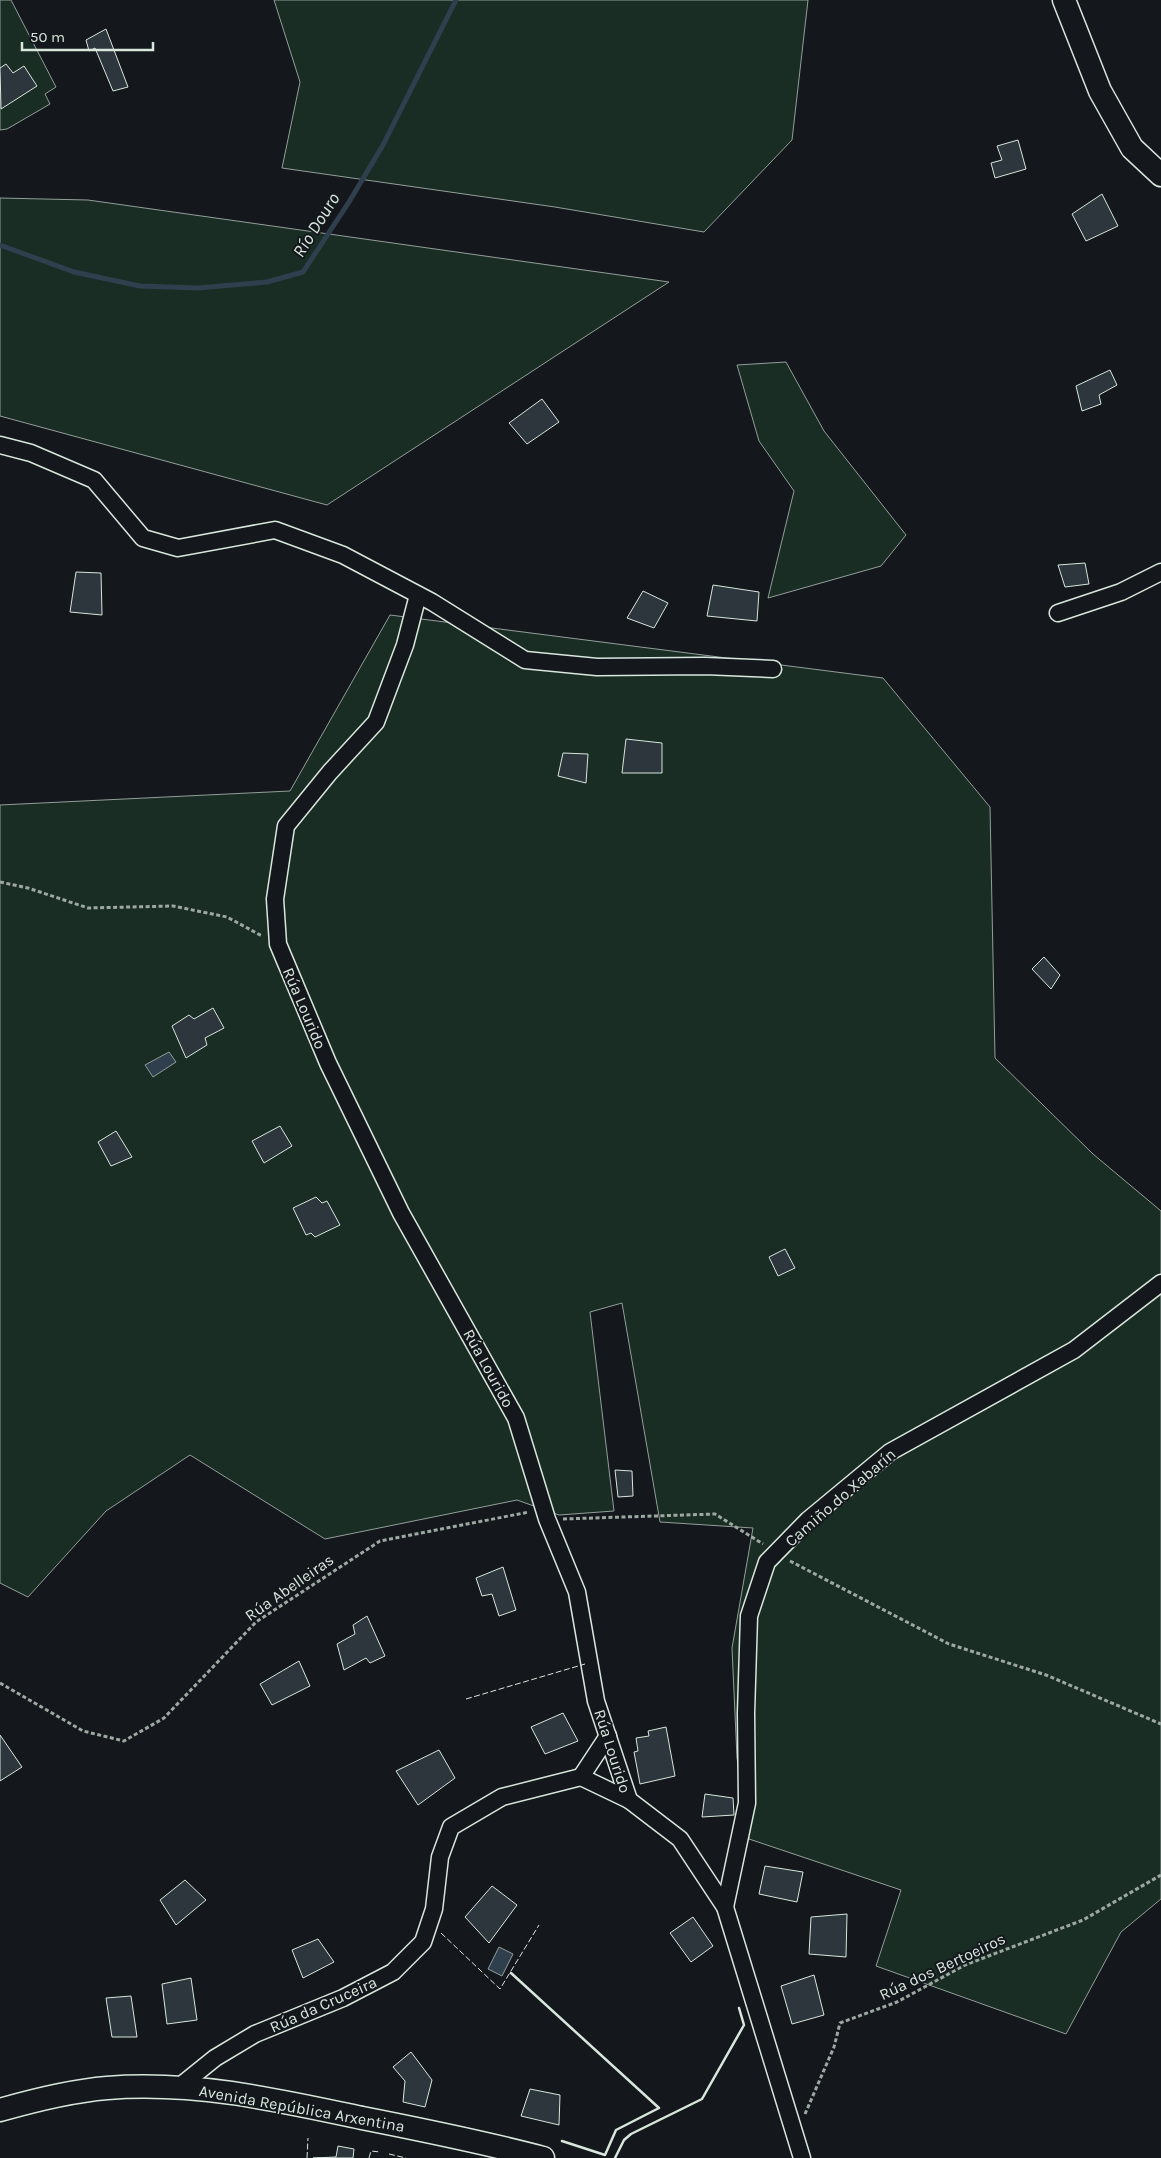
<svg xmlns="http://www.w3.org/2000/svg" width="1161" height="2158" viewBox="0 0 1161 2158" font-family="Karla,sans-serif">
<rect width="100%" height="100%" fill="#14181c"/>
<g fill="#1a2d24" stroke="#939e99">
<path d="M0,0H11L56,87L45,94L50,104L7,129L0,130Z"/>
<path d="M274,0H808L792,140L704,232L555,207L282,168L300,82Z"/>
<path d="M0,198L88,200L669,282L327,505L0,416Z"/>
<path d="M786,362L824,431L906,535L881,566L768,598L794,491L759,441L737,365Z"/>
<path d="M390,615L883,678L990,807L995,1058L1093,1154L1161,1211V1899L1121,1932L1066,2034L876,1966L901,1890L749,1839L737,1758L732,1648L753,1528L660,1522L622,1303L590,1312L614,1511L559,1515L517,1500L325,1539L190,1455L106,1511L28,1597L0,1583V805L290,791Z"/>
</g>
<g fill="#2f3f4d" stroke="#939e99">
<path d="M169,1052L176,1062L153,1077L145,1065Z"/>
<path d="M499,1947L513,1954L502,1976L488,1969Z"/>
</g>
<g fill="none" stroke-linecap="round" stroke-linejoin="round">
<path stroke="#2f3f4d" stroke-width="5" d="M0,245L74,272L140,286L198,288L267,282L303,272L349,202L383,145L456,0"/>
</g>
<g fill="#2c363c" stroke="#d8e6dc">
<path d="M106,29L128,87L113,91L95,48L89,51L86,40Z"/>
<path d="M6,64L13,73L24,66L37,86L1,109L0,68Z"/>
<path d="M1018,140L1026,169L995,178L991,163L1002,160L997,146Z"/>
<path d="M1102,194L1118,226L1086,241L1072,214Z"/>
<path d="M1110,370L1117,385L1099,395L1101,404L1082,411L1076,386Z"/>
<path d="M542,399L559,422L527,444L509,423Z"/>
<path d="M1085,563L1089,584L1065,587L1058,565Z"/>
<path d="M76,572L101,573L102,615L70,612Z"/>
<path d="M713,585L759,592L757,621L707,616Z"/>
<path d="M643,591L668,603L654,628L627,618Z"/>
<path d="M626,739L662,743V773H622Z"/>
<path d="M563,753L588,754L586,783L558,776Z"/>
<path d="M1044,957L1060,975L1051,989L1032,969Z"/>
<path d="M213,1008L224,1028L205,1038L207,1045L186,1058L172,1026L189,1015L194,1019Z"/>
<path d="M280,1126L292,1146L264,1163L252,1141Z"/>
<path d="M116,1131L132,1157L111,1166L98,1142Z"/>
<path d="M316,1197L322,1203L327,1201L340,1225L315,1237L311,1233L306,1235L293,1208Z"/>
<path d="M785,1249L795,1268L778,1276L769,1257Z"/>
<path d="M615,1470L632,1471L633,1496L618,1497Z"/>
<path d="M503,1567L516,1610L499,1616L492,1594L482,1596L476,1578Z"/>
<path d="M367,1616L385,1656L370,1663L366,1658L344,1670L337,1644L355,1634L353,1625Z"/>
<path d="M299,1661L310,1686L272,1705L260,1684Z"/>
<path d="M563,1713L578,1741L545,1754L531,1727Z"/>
<path d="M666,1727L675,1776L640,1784L634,1752L638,1751L636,1738L649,1736L648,1731Z"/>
<path d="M0,1735L22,1767L0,1781Z"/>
<path d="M439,1750L455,1778L418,1805L396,1771Z"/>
<path d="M705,1794L733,1798L734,1815L702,1817Z"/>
<path d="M765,1866L803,1872L797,1902L759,1894Z"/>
<path d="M185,1880L206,1900L176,1925L160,1900Z"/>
<path d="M492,1886L517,1905L489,1943L465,1917Z"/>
<path d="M847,1914L846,1957L809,1954L811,1917Z"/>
<path d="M693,1917L713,1946L691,1962L670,1933Z"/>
<path d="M318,1939L334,1962L303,1978L292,1950Z"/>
<path d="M814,1975L824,2015L792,2024L781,1986Z"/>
<path d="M191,1978L197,2020L167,2024L162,1984Z"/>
<path d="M131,1996L137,2037H112L106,1998Z"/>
<path d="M411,2052L432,2080L425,2107L403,2102L405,2081L393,2067Z"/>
<path d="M530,2089L560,2095L559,2125L521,2116Z"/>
<path d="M338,2146L354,2149L353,2158H313L336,2157Z"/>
</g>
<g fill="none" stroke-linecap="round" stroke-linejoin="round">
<defs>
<g id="street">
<path d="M0,445L31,453L94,480L143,538L178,548L275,530L343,555L432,602L525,660L597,667L705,666L773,669"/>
<path d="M418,595L405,645L376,722L330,772L286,826L275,899L278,944L328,1063L401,1213L516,1418L547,1519L577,1592L596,1701L629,1800L680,1839L725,1907L802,2158"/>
<path d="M1058,613L1121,592L1161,572"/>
<path d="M608,1736L581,1777L629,1800"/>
<path d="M725,1907L747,1803L746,1713L749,1616L767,1562L808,1520L890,1452L1074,1350L1161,1283"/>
<path d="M179,2087L215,2058L255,2034L343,1998L393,1972L423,1942L434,1909L440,1857L451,1827L502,1797L581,1777"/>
</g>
<g id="secondary">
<path d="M1064,0L1100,91L1132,148L1161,175"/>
<path d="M0,2110C35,2100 71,2091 107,2088C194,2081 278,2100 362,2118C423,2130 483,2142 543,2158"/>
</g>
</defs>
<use href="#street" stroke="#d8e6dc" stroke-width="19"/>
<use href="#secondary" stroke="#d8e6dc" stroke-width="25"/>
<g stroke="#9da8a2" stroke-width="3" stroke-dasharray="4 2.5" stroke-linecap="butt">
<path d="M0,882L28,888L88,908L173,906L227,917L262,936"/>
<path d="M563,1519L715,1514L763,1544"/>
<path d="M790,1561L949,1644L1046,1675L1161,1724"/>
<path d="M0,1683L83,1731L124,1741L164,1718L256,1622L380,1541L529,1512"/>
<path d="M805,2114L834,2047L840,2023L897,2002L965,1965L1083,1920L1161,1875"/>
</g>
<use href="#street" stroke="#14181c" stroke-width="16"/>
<use href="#secondary" stroke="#14181c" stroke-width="22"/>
<g stroke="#d8e6dc" stroke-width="1" stroke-dasharray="6 2.5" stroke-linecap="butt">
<path d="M466,1699L585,1664"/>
<path d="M441,1933L500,1989L539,1925"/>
<path d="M389,2154L406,2158"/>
<path d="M307,2158L308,2138"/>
<path d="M369,2158L371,2151L380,2152"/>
</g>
<g stroke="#d8e6dc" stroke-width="2.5">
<path d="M511,1973L659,2108L616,2130L605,2155L562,2141"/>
<path d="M615,2158L624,2140L631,2134L702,2099L744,2025L739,2008"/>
</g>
</g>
<g text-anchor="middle" stroke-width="4" stroke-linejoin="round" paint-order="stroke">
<g font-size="16" fill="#d8e6dc" stroke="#14181c">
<text transform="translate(305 1008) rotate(67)" y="6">Rúa Lourido</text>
<text transform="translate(489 1368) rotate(61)" y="6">Rúa Lourido</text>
<text transform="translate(840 1497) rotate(-41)" y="6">Camiño do Xabarín</text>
<text transform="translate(289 1587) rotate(-35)" y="6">Rúa Abelleiras</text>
<text transform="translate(613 1751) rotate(72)" y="6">Rúa Lourido</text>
<text transform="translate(942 1966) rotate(-25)" y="6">Rúa dos Bertoeiros</text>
<text transform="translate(323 2004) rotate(-24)" y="6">Rúa da Cruceira</text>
<text transform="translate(302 2108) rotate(10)" y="6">Avenida República Arxentina</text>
</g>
<g font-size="18" font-style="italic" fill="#d8e6dc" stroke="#14181c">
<text transform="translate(316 225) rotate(-58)" y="6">Río Douro</text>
</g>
</g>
<path d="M22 42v8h131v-8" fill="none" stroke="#d8e6dc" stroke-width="2.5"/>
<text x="30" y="42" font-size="15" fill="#d8e6dc" stroke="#14181c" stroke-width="4" paint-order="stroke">50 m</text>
</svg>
